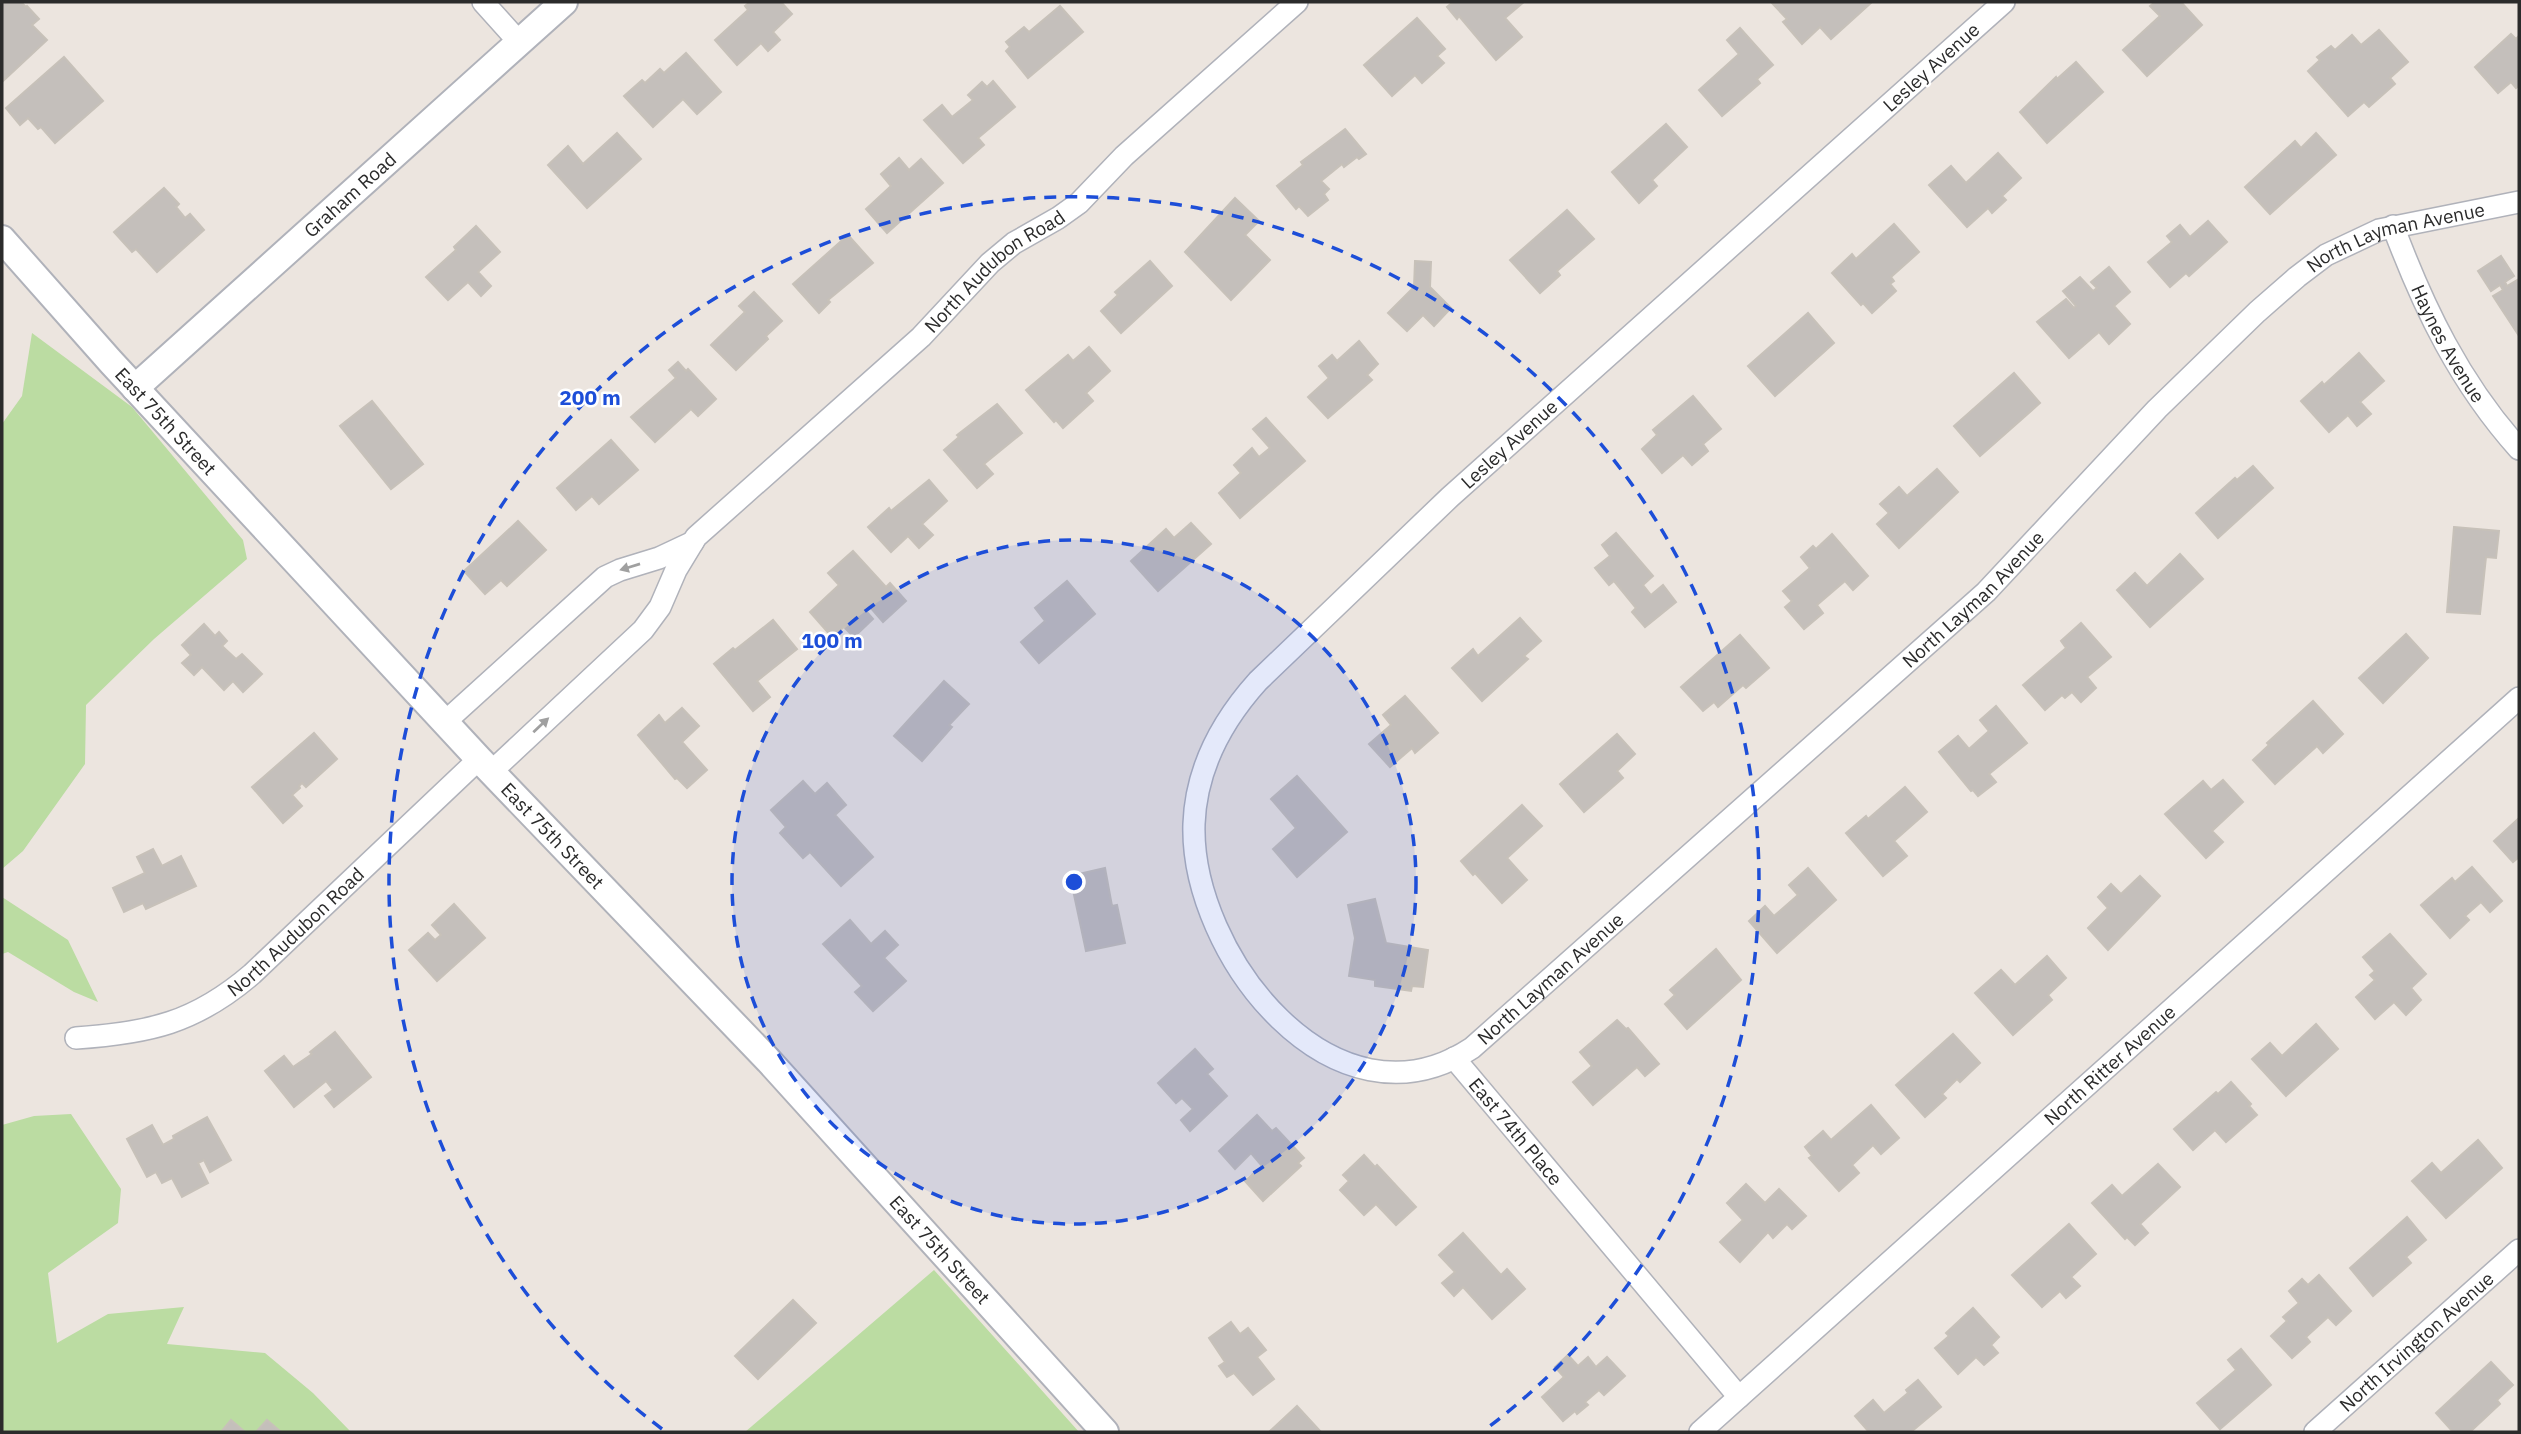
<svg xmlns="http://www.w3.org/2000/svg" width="2521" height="1434" viewBox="0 0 2521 1434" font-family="'IBM Plex Sans',sans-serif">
<rect width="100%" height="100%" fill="#ece5df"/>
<g fill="#bbdca2">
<path d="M32,333L132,407L243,540L247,559L154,639L86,705L85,764L23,851L2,869V424L22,396Z"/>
<path d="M2,897L68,940L98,1002L74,992L8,952L2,954Z"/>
<path d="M71,1114L121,1189L118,1223L48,1273L57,1343L108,1314L184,1307L167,1344L265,1353L313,1393L351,1432H2V1125L34,1116Z"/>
<path d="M934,1270L1079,1432H744H745Z"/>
</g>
<g fill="#c4bfbb" stroke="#c7c1b9" stroke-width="2">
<path d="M2,2H21L26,7L27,6L39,19L32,25L47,40L2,82Z"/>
<path d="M750,2H781L792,14L773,32L780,40L768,51L761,43L737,65L715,40L748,10L745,6Z"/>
<path d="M1453,2H1524L1505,18L1522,37L1496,60L1459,16L1457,19L1447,7Z"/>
<path d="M1771,2H1872L1831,39L1820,27L1802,44L1783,22L1787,19Z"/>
<path d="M2155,2H2181L2202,25L2147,76L2123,50L2160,16L2150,6Z"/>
<path d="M1060,6L1083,32L1028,78L1006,51L1010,47L1006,42L1024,27L1029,32Z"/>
<path d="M1417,18L1445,49L1437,56L1444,63L1422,83L1415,75L1392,96L1364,65Z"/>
<path d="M1740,28L1773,65L1757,79L1760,83L1722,116L1699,90L1739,54L1727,40Z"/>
<path d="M2379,30L2408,62L2390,78L2395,84L2369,107L2364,102L2348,116L2308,71L2320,60L2317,57L2331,46L2335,50L2352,35L2361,45Z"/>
<path d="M2511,34L2516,39L2519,36V85L2516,88L2511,82L2498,93L2475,67Z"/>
<path d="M686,53L721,92L697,114L683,99L653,127L624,96L642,80L645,83L660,69L664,73Z"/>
<path d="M64,57L103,101L55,143L41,127L38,129L28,118L20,125L6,108Z"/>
<path d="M2076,62L2103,92L2047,143L2020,112L2056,77L2057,79Z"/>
<path d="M993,81L1015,107L978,138L984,145L963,163L924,120L942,105L952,117L973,100L968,95L982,82L987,87Z"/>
<path d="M1666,124L1687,147L1652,180L1657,186L1639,203L1612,172Z"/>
<path d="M1345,129L1366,154L1359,159L1357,157L1344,167L1342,164L1321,181L1329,189L1324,194L1328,200L1308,216L1299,206L1296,209L1277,186L1303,165L1301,162Z"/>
<path d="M617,133L641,159L587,208L548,165L568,146L583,164Z"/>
<path d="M2316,133L2336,155L2270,214L2245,187L2295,141L2301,148Z"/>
<path d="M1998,153L2021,178L2002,196L2006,200L1992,213L1988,208L1967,227L1929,185L1951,166L1966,183Z"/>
<path d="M899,158L909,170L921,159L943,183L887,233L866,209L891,186L881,174Z"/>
<path d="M164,188L179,204L176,207L185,218L190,214L204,230L157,272L136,249L132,252L114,232Z"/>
<path d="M1235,198L1259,221L1245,235L1270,260L1231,300L1185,252Z"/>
<path d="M1567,210L1594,239L1557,271L1560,275L1540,293L1510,260Z"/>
<path d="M2208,221L2227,242L2189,276L2186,273L2170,287L2148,262L2172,242L2167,236L2180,225L2190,237Z"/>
<path d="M1894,224L1919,252L1891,277L1894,281L1890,284L1896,291L1872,313L1863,303L1861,305L1832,273L1852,254L1856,259Z"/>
<path d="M476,226L500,252L478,272L491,286L481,296L468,282L448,300L426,277L456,250L454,247Z"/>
<path d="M848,235L873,263L828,300L830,302L819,313L793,284Z"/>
<path d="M2501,256L2514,276L2505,282L2507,286L2519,279V336L2493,296L2503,290L2500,285L2491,291L2478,271Z"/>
<path d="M1150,261L1172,286L1121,333L1101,311L1118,295L1115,292Z"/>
<path d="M1415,261L1431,262L1430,287L1451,308L1434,326L1423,315L1407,331L1388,313L1414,287Z"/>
<path d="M2109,267L2130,292L2114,306L2130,324L2109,344L2099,332L2069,358L2037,322L2066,299L2074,308L2076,306L2063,291L2080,277L2093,291L2097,288L2091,282Z"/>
<path d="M754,292L782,321L766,336L768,339L736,370L711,345L745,312L739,306Z"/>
<path d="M1808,313L1834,343L1775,396L1748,366Z"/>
<path d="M1359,341L1378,364L1367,375L1372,380L1328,418L1308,397L1329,378L1319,366L1332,355L1337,361Z"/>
<path d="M1089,347L1110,371L1086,393L1093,401L1063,428L1056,420L1054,422L1026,390L1068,355L1073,361Z"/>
<path d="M2359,353L2384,381L2360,402L2371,414L2357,426L2348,415L2329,432L2301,401L2322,382L2324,385Z"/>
<path d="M678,362L686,371L688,369L716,399L698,416L691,409L655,442L631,417L676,378L669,370Z"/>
<path d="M2014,373L2040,403L1980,456L1954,426Z"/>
<path d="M1693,396L1721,429L1703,444L1708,451L1692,465L1683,455L1662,473L1642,449L1657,435L1653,430Z"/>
<path d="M372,401L423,464L391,489L340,426Z"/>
<path d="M997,404L1022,433L984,464L993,474L977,488L944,450L959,437L957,435Z"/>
<path d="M1266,418L1305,461L1240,518L1219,493L1241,473L1234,465L1252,448L1259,457L1270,448L1253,429Z"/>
<path d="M611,440L638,470L599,504L592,496L576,510L557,488Z"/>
<path d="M2253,466L2273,488L2218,538L2196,513L2235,478L2237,480Z"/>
<path d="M1937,469L1958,492L1899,548L1877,524L1889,513L1880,504L1899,487L1907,496Z"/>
<path d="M929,480L947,501L922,524L933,535L919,548L908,536L891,552L868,527L889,508L891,511Z"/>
<path d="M518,521L546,550L507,586L501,580L485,594L464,571Z"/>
<path d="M1191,523L1211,544L1158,591L1131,561L1166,529L1174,538Z"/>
<path d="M2454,527L2499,531L2496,558L2486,557L2480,614L2447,612Z"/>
<path d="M1616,533L1653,576L1643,585L1651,595L1663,585L1676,602L1645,627L1632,612L1636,608L1614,581L1609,585L1595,568L1610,556L1602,545Z"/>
<path d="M1832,534L1868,576L1853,590L1845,581L1817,605L1823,613L1804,629L1785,607L1792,601L1783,591L1810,568L1801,557L1813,546L1816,549Z"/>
<path d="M853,551L886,587L890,583L906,601L883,622L870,607L866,611L873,619L854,637L844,627L832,637L810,612L839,585L828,573Z"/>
<path d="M2180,554L2203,579L2150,627L2117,590L2135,573L2147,586Z"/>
<path d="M1067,581L1095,614L1039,663L1021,642L1045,621L1035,608Z"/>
<path d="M1520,618L1541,641L1524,656L1528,659L1482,701L1452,668L1473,649L1478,656Z"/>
<path d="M773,620L797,649L757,681L770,697L753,711L714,664L733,648L735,650Z"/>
<path d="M2081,623L2111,657L2087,677L2096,688L2081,702L2072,692L2065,698L2062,695L2045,710L2023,685L2066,648L2061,641Z"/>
<path d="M204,624L215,636L219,632L227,641L222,646L236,659L242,654L262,674L243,692L233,681L224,690L202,667L194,675L182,663L191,655L182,645Z"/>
<path d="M2406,634L2428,658L2383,703L2359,678Z"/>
<path d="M1740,635L1769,668L1746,688L1743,685L1718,707L1714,702L1703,711L1681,687Z"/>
<path d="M944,681L969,704L949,725L952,727L922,761L894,736Z"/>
<path d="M1405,696L1438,733L1415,753L1412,748L1390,767L1369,744L1391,725L1383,715Z"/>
<path d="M2313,701L2343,734L2323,753L2317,746L2275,784L2253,760L2269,745L2267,743Z"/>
<path d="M1996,706L2027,743L1989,774L1996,782L1978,796L1973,790L1971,791L1939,752L1958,736L1969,749L1989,731L1980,720Z"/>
<path d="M682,708L699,726L682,742L707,770L687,788L677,778L675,779L638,735L659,715L665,723Z"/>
<path d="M314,733L337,759L306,787L302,783L299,786L300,788L292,795L302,806L283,823L252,787Z"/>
<path d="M1617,734L1635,754L1617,771L1623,778L1584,812L1560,784Z"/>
<path d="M1297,776L1347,832L1297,877L1273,849L1296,828L1271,799Z"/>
<path d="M2223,780L2243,802L2212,831L2223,842L2206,858L2165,814L2203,781L2211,790Z"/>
<path d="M803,781L815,794L827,783L846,805L835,815L873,857L841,886L810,852L803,858L780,833L786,827L771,810Z"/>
<path d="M1905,787L1927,812L1894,841L1907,856L1883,876L1846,833L1866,816L1868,819Z"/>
<path d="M1522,805L1542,826L1507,858L1527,880L1502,903L1475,873L1473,875L1461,861Z"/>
<path d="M2519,818V857L2513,862L2494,841Z"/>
<path d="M153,849L162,866L181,856L196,886L146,909L143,903L124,912L113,888L145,873L137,857Z"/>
<path d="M2472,867L2502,901L2490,912L2481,902L2465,916L2469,920L2450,938L2421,905L2452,878L2455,882Z"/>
<path d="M1105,868L1112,906L1117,905L1125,943L1086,951L1070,876Z"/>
<path d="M1808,868L1836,900L1777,953L1749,921L1765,906L1774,916L1798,895L1789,885Z"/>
<path d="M2140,876L2160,896L2108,950L2088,928L2108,908L2098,897L2111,884L2121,894Z"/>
<path d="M1375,899L1386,943L1428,950L1423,987L1412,986L1411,991L1375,986V980L1349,976L1355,938L1348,905Z"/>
<path d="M454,904L485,938L437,981L409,950L428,933L435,940L441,935L432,925Z"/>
<path d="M850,920L871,944L885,931L898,945L884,958L906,981L873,1011L855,992L862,986L823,944Z"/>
<path d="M2390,934L2426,974L2411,988L2421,1000L2406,1015L2394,1002L2375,1019L2356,997L2375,980L2370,975L2375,971L2363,957Z"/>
<path d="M1716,949L1741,980L1687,1029L1665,1004L1675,995L1670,990Z"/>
<path d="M2047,956L2066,978L2048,995L2052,1000L2013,1035L1975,993L2001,970L2015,985Z"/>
<path d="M1617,1020L1626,1029L1628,1028L1659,1064L1645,1076L1637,1067L1593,1105L1573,1082L1592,1066L1580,1052Z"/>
<path d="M2316,1024L2338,1049L2286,1096L2252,1059L2270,1043L2282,1056Z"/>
<path d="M335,1032L371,1077L334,1107L325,1096L333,1090L326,1081L294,1107L265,1071L284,1056L293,1067L312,1054L310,1052Z"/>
<path d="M1953,1034L1980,1063L1960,1082L1957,1079L1942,1094L1946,1098L1925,1117L1896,1085Z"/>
<path d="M1195,1049L1213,1069L1207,1074L1227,1096L1190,1131L1181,1120L1193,1109L1182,1098L1176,1103L1158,1083Z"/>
<path d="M2231,1082L2251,1104L2249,1106L2257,1115L2226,1142L2215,1130L2193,1150L2174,1129L2216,1092L2218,1094Z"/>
<path d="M1871,1105L1899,1138L1881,1154L1873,1145L1852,1165L1859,1173L1839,1191L1809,1158L1812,1156L1805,1147L1823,1131L1831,1140Z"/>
<path d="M1257,1115L1272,1131L1276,1128L1304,1158L1298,1163L1301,1166L1263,1201L1245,1181L1262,1166L1251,1153L1235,1169L1219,1151Z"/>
<path d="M207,1117L231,1160L210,1172L204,1160L198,1163L208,1183L182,1197L172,1178L162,1183L156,1172L147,1177L127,1139L152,1125L163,1145L174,1139L173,1136Z"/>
<path d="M2478,1140L2502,1168L2446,1218L2412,1181L2432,1163L2441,1173Z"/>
<path d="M1364,1155L1375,1167L1377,1165L1416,1207L1396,1225L1376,1204L1364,1215L1340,1190L1349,1181L1343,1175Z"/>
<path d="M2158,1164L2180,1187L2140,1224L2148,1233L2135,1245L2127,1237L2125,1239L2092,1203L2112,1185L2122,1196Z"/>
<path d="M1746,1184L1765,1203L1779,1189L1806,1216L1792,1229L1787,1224L1773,1238L1768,1232L1740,1262L1720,1242L1743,1220L1727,1203Z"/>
<path d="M2407,1217L2426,1240L2406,1257L2411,1263L2373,1296L2350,1268Z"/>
<path d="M2069,1224L2096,1254L2071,1277L2080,1286L2066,1298L2060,1291L2042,1307L2012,1275Z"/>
<path d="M1463,1233L1501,1275L1507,1269L1525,1289L1492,1319L1463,1287L1454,1296L1442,1283L1455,1272L1439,1255Z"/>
<path d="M2319,1275L2351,1311L2336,1325L2328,1317L2306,1337L2310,1342L2292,1358L2271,1336L2287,1321L2283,1317L2299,1303L2289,1291L2302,1279L2308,1285Z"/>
<path d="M793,1300L816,1323L758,1379L735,1356Z"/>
<path d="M1973,1308L1999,1337L1991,1345L1998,1353L1984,1365L1976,1357L1958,1374L1935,1348L1949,1336L1946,1333Z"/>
<path d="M1231,1322L1240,1334L1248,1328L1266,1350L1257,1357L1274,1379L1253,1395L1234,1373L1227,1377L1219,1366L1225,1362L1209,1338Z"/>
<path d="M2241,1349L2271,1385L2220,1429L2197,1403L2236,1370L2228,1360Z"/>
<path d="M1568,1355L1578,1366L1588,1357L1596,1367L1607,1357L1625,1376L1604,1395L1599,1390L1585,1402L1588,1405L1577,1414L1575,1411L1563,1421L1542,1397L1564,1377L1555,1367Z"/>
<path d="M2491,1362L2513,1385L2497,1400L2500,1404L2470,1432H2453L2436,1413Z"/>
<path d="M1918,1380L1941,1407L1911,1432H1869L1855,1416L1873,1400L1884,1413L1908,1393L1906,1390Z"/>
<path d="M1297,1406L1321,1432H1269Z"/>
<path d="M231,1420L245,1432H221Z"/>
<path d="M267,1420L281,1432H256Z"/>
</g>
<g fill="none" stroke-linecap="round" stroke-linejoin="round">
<defs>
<g id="minor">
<path d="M483,2L519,42"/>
<path id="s1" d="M2004,2L1450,497L1258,681C1222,721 1196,768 1194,824C1190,954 1334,1139 1472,1048L1986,592L2157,409L2257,312L2297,277L2326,255L2379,230L2519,202"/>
<path id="s2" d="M2393,226C2424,309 2460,383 2519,449"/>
<path d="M445,722L605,577L620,570L659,558L693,542"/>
<path id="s3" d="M491,772L643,630L660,607L676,570L696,537L921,337L990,263L1014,243L1058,218L1079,203L1124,156L1297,2"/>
<path id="s4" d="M76,1038C149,1033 195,1023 252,974L479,759"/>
<path id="s5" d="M1454,1058L1739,1397"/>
<path id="s6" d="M1700,1432L2519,698"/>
<path id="s7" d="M2315,1432L2519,1250"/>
</g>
<g id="tertiary">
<path id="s8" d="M2,239L111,362L479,759L769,1061L1105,1432"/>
<path id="s9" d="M135,388L564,2"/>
</g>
</defs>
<use href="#minor" stroke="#b0b2ba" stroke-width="24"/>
<use href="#tertiary" stroke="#b0b2ba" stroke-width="30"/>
<use href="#minor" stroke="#fff" stroke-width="21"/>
<use href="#tertiary" stroke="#fff" stroke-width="26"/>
</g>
<defs><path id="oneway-solid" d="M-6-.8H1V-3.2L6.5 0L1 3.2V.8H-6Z" transform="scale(1.75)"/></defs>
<g fill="#a0a0a0">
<use href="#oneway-solid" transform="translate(630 567) rotate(163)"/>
<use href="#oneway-solid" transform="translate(541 725) rotate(-43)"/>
</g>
<circle cx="1074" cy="882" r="342" fill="#1d4ed8" fill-opacity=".12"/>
<g fill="none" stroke="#1d4ed8" stroke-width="3.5" stroke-dasharray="12 9">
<circle cx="1074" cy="882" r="342"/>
<path d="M662 1429A685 685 0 1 1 1486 1429"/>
</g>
<g text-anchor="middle" stroke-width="5" stroke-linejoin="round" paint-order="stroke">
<g font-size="19" fill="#2b2b2b" stroke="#fff">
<text transform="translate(1931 67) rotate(-42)" y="7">Lesley Avenue</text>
<text dy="7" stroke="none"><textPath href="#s9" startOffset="289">Graham Road</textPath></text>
<text dy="7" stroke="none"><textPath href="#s1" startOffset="2838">North Layman Avenue</textPath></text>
<text dy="7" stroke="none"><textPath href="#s3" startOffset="716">North Audubon Road</textPath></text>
<text dy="7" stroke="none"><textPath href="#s2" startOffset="130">Haynes Avenue</textPath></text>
<text dy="7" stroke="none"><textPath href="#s8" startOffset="245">East 75th Street</textPath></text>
<text transform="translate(1509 444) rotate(-42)" y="7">Lesley Avenue</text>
<text dy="7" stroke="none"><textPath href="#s1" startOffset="2272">North Layman Avenue</textPath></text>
<text dy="7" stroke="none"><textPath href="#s8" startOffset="812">East 75th Street</textPath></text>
<text dy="7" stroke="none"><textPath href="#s4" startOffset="252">North Audubon Road</textPath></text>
<text dy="7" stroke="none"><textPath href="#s1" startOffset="1704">North Layman Avenue</textPath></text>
<text dy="7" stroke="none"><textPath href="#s6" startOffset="550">North Ritter Avenue</textPath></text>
<text dy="7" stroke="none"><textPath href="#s5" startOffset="96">East 74th Place</textPath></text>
<text dy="7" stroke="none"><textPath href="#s8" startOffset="1379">East 75th Street</textPath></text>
<text dy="7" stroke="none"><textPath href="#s7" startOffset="136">North Irvington Avenue</textPath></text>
</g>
</g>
<circle cx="1074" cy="882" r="10" fill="#1d4ed8" stroke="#fff" stroke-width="3.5"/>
<g font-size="21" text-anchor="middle" font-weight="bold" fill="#1d4ed8" stroke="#fff" stroke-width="5" stroke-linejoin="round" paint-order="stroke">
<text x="590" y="405">200 m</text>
<text x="832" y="648">100 m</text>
</g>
<rect width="2521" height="1434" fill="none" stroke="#2b2b2b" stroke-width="7"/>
</svg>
